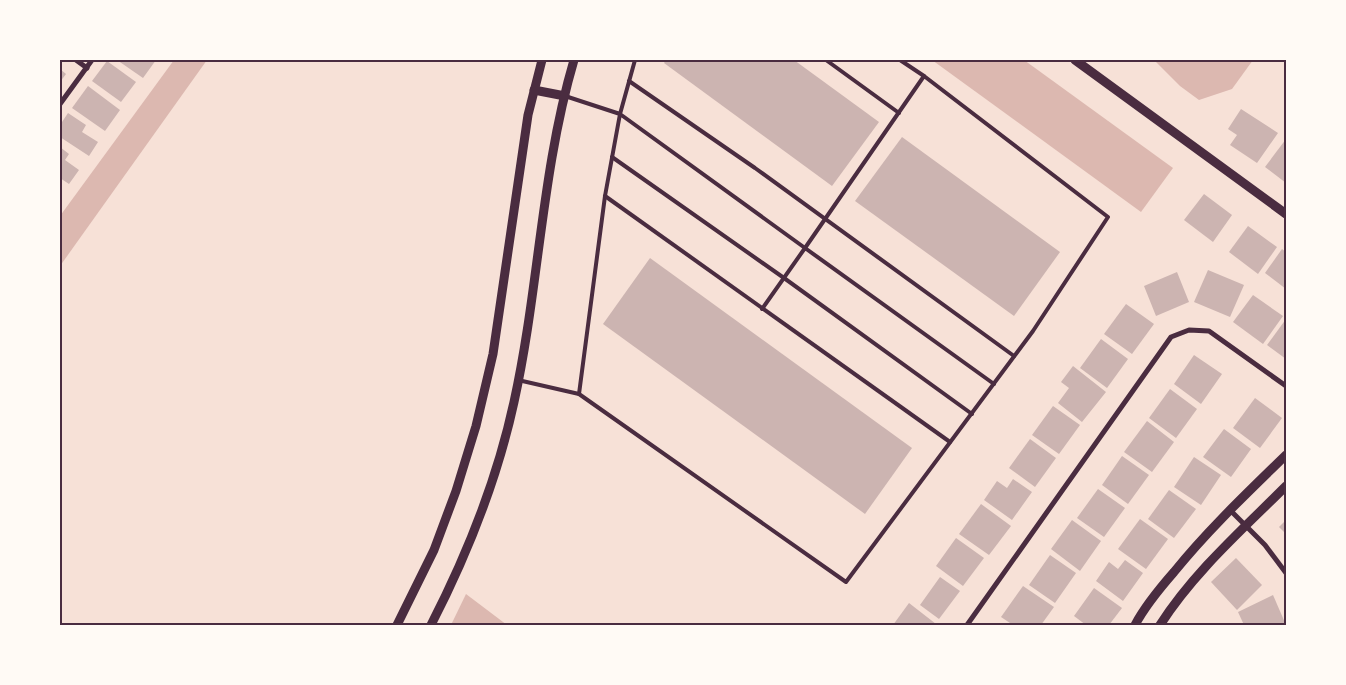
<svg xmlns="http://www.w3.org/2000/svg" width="1346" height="685" viewBox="0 0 1346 685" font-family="Rubik,sans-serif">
<rect width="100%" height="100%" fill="#f7e1d7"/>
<g fill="#dcb8b0">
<path d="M174,60H207L60,266V216Z"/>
<path d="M932,60H1024L1173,168L1141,212Z"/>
<path d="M1154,60H1253L1232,89L1199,100L1180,86Z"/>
<path d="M466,594L507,625H451Z"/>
</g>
<g fill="#ccb4b1">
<path d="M117,60H156L143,78Z"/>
<path d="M666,60H794L879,122L832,186L664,63Z"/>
<path d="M107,61L136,82L121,102L92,81Z"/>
<path d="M60,69L66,74L60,82Z"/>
<path d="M88,86L120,110L105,131L72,108Z"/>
<path d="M1241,109L1278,133L1257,163L1230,145L1237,135L1228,129Z"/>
<path d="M68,113L86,125L82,132L98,142L89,156L60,137V125Z"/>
<path d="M902,137L1060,252L1014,316L855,201Z"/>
<path d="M1286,139V183L1265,167Z"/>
<path d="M60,147L69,154L65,160L79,170L69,184L60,178Z"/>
<path d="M1204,194L1232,215L1213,242L1184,220Z"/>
<path d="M1248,226L1277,247L1258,274L1229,252Z"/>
<path d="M1282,249L1286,252V289L1265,273Z"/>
<path d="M650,258L912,448L865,514L603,324Z"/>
<path d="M1208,270L1244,285L1230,317L1194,302Z"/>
<path d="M1177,272L1189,302L1156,316L1144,286Z"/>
<path d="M1253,295L1283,316L1263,344L1233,322Z"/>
<path d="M1126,304L1154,324L1132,354L1104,334Z"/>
<path d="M1286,319V359L1267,345Z"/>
<path d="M1101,339L1128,359L1107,388L1080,368Z"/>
<path d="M1194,355L1222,374L1201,404L1174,384Z"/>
<path d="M1073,366L1106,392L1082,422L1058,403L1069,388L1061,382Z"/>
<path d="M1170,389L1197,409L1176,438L1149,418Z"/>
<path d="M1255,398L1282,418L1260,448L1233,428Z"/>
<path d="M1053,406L1080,425L1059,454L1032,435Z"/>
<path d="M1147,421L1174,442L1152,472L1124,452Z"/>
<path d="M1224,429L1251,449L1231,477L1203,457Z"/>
<path d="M1030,439L1056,458L1035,487L1009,468Z"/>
<path d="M1122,456L1149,475L1128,504L1102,485Z"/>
<path d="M1194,457L1221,475L1201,505L1174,487Z"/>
<path d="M1013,479L1032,492L1012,520L984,500L997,481L1007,488Z"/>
<path d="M1098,489L1125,508L1104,537L1077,518Z"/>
<path d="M1169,490L1196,509L1174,538L1148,519Z"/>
<path d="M981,504L1011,526L989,555L959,534Z"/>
<path d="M1140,519L1168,539L1146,569L1118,549Z"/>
<path d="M1072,520L1101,541L1080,571L1051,549Z"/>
<path d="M1286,520V534L1279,527Z"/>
<path d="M956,538L984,558L963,586L936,566Z"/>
<path d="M1050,555L1076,573L1055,603L1029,585Z"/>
<path d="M1236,558L1262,585L1237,610L1211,582Z"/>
<path d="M1125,560L1143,573L1123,601L1096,581L1109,562L1118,569Z"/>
<path d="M940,577L960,591L939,619L920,605Z"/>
<path d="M1023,586L1054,607L1041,625H1013L1001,617Z"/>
<path d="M1094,588L1122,608L1109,625H1086L1074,616Z"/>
<path d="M1273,595L1286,625H1244L1238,612Z"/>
<path d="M909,603L936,624L935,625H893Z"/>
</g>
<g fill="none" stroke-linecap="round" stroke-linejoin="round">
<g stroke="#4a2c40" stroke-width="4">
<path d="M826,60L899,113"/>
<path d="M900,60L924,76"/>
<path d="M629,81L755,168L1014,356"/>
<path d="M565,96L620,114L805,248L924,76L1108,217L1033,331L846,582L579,394L605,196L620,114L635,60"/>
<path d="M612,157L784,278L972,414"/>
<path d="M605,196L950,442"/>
<path d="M762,309L805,248L994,384"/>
<path d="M518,380L579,394"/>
</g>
<g stroke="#4a2c40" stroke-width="5">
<path d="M76,60L87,68"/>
<path d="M60,104L92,60"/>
<path d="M1230,510L1265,545L1286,573"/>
<path d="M967,625L1171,337L1189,330L1209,331L1286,386"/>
</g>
<g stroke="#4a2c40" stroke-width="9">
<path d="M1075,60L1286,214"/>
<path d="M534,90L565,96"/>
<path d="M397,625L434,550L456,491L476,426L493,354L528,115L542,60"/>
<path d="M431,625C467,555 497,480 514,402C539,289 541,172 574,60"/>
<path d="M1135,625C1145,606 1160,588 1174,572C1208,530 1247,493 1286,455"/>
<path d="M1160,625C1194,572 1242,530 1286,486"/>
</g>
</g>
<rect width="1346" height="685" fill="none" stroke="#fffaf5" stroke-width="122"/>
<rect x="61" y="61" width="1224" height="563" fill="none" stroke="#4a2c40" stroke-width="2"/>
</svg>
